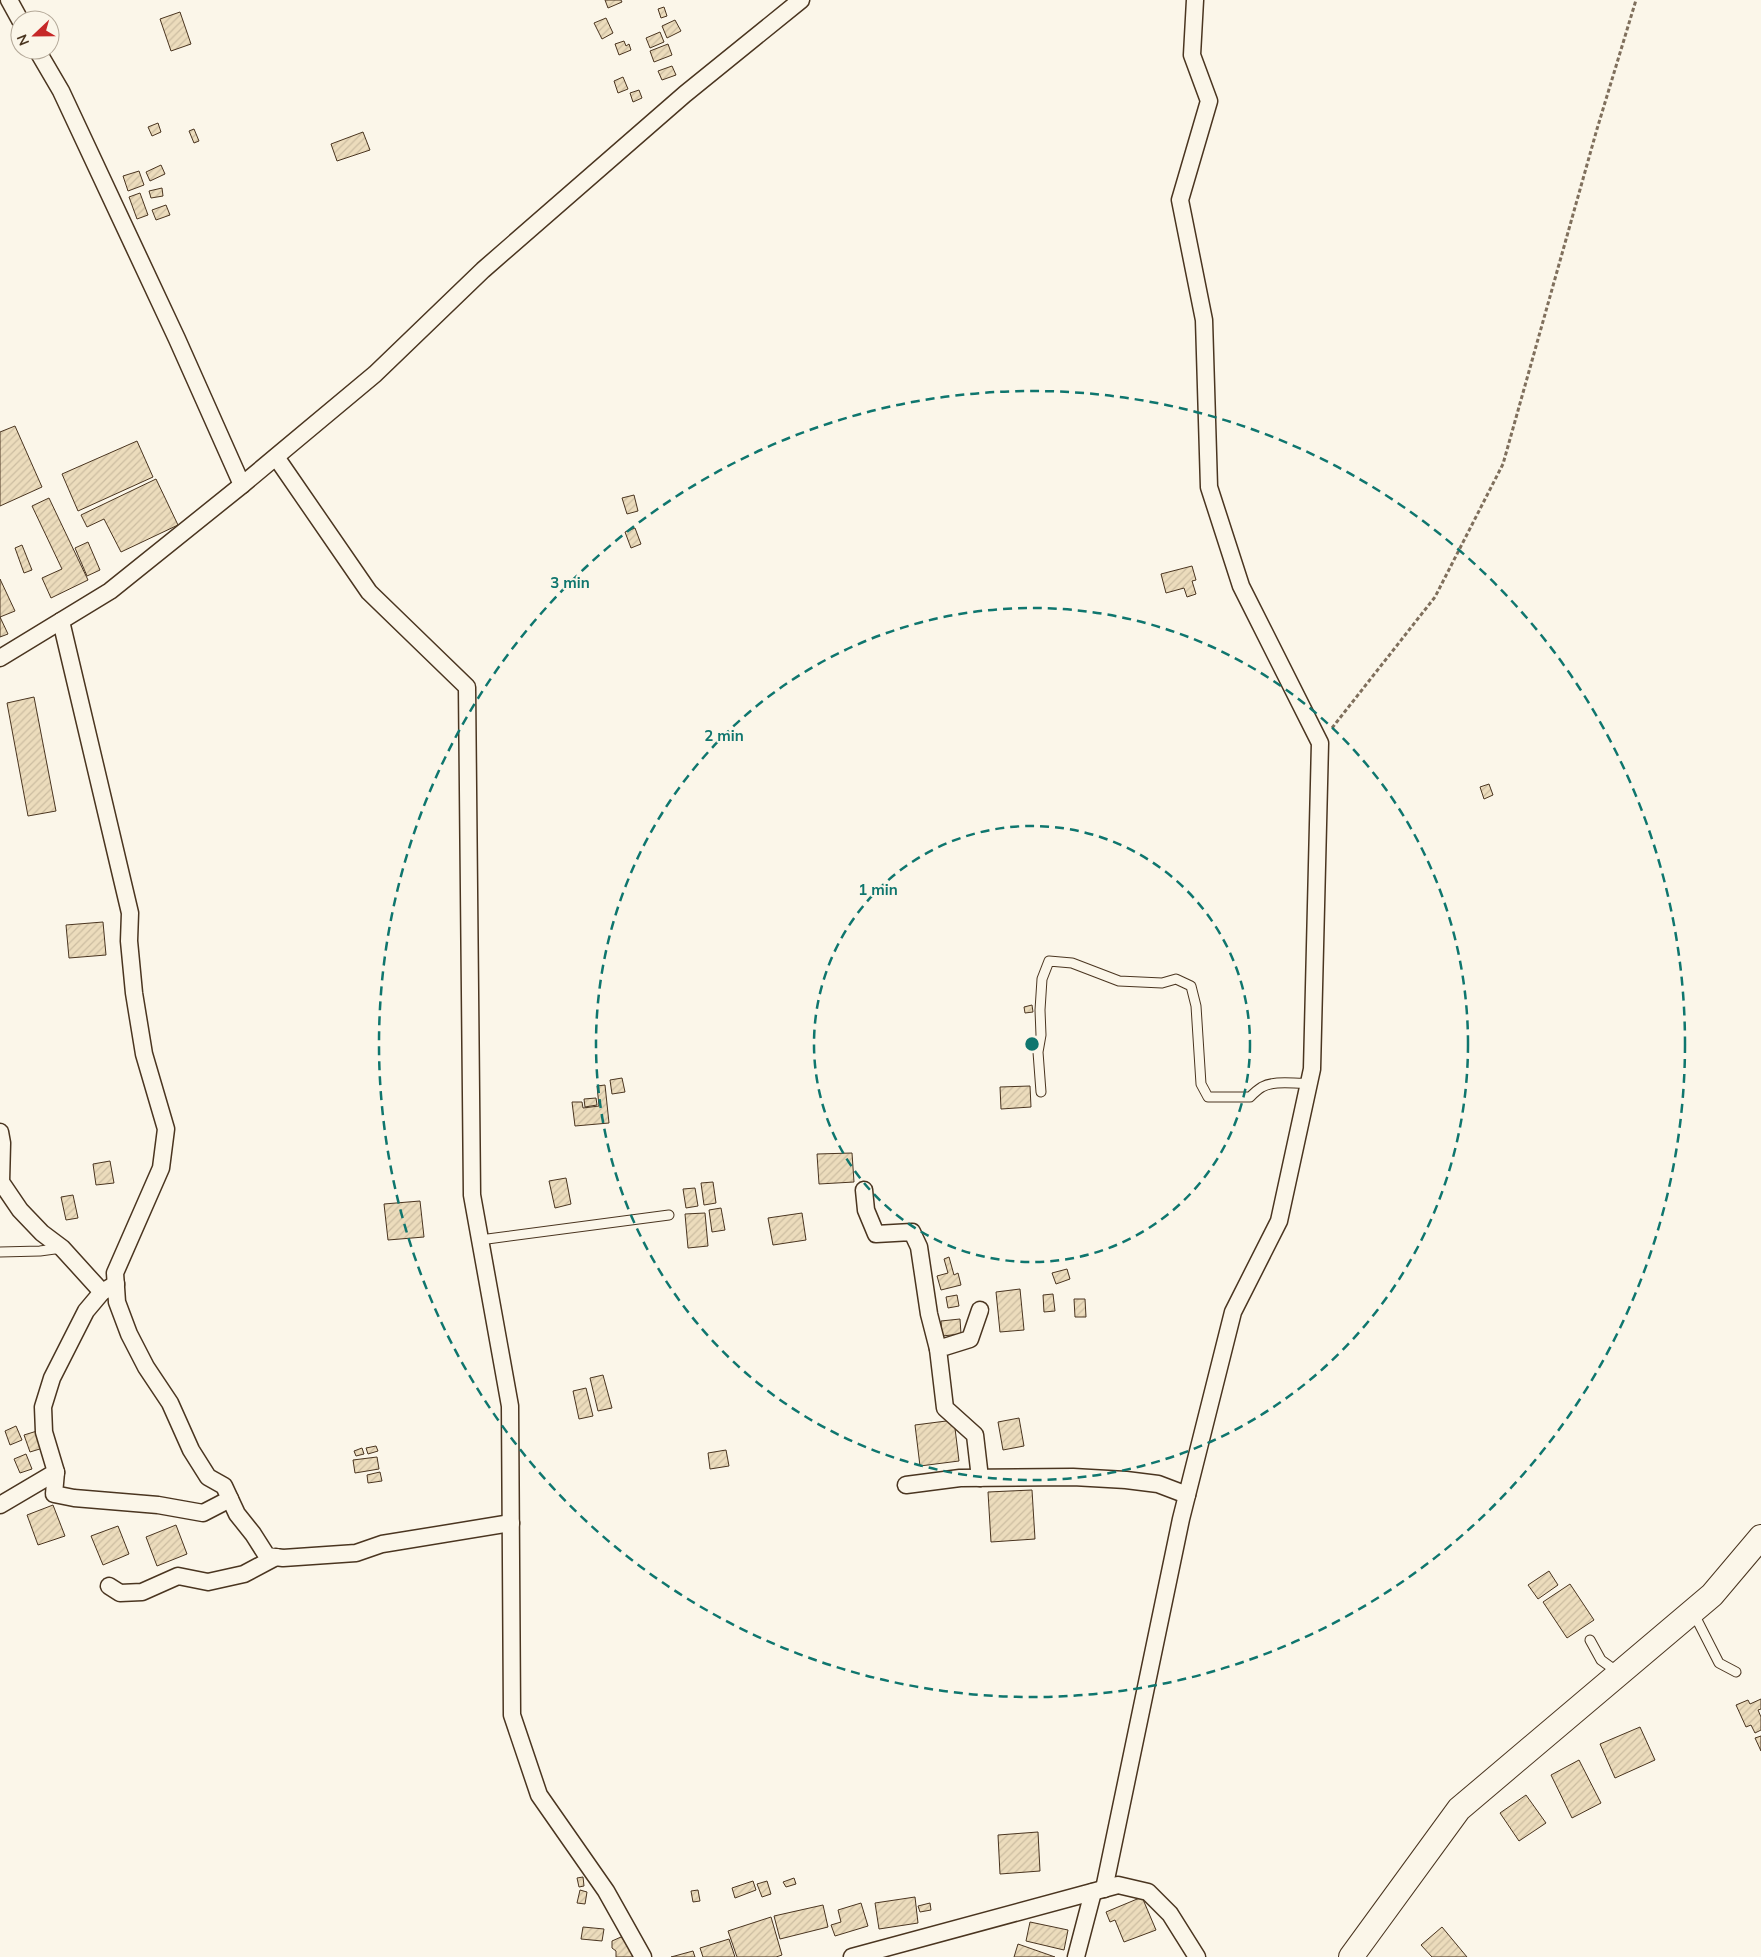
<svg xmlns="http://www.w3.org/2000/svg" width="1761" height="1957" viewBox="0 0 1761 1957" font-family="Mulish,sans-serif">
<defs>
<pattern id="building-hatch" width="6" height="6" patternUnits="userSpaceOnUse" patternTransform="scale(1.25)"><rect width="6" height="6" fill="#ecdcbc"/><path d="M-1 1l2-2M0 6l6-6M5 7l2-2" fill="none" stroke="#ccbda1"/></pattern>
</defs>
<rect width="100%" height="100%" fill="#fbf6e9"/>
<g fill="url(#building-hatch)" stroke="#4a3520">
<path d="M605,0H621L622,2L608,8Z"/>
<path d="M664,7L667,16L661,18L658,9Z"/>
<path d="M180,12L191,44L171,51L160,19Z"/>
<path d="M606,18L613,33L602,39L594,23Z"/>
<path d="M675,20L681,31L667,38L662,26Z"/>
<path d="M660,32L664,42L650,48L646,38Z"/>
<path d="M624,41L626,46L629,44L631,50L619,55L615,44Z"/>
<path d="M668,44L672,55L654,62L650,51Z"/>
<path d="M672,66L676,75L662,80L658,71Z"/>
<path d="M623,77L628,89L618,93L614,81Z"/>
<path d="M639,90L642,98L633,102L630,93Z"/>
<path d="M158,123L161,132L152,136L148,127Z"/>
<path d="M194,129L199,141L194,143L189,131Z"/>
<path d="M363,132L370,150L337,161L331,144Z"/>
<path d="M161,165L165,174L150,181L146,172Z"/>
<path d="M139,171L144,185L128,191L123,176Z"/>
<path d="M162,188L163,196L151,198L149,191Z"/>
<path d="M140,193L148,215L137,219L129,197Z"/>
<path d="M166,205L170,215L156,220L152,210Z"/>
<path d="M15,426L42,487L0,506V432Z"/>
<path d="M137,441L153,477L78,511L62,474Z"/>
<path d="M156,479L178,525L121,552L104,519L87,527L81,515Z"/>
<path d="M634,495L638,511L627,514L622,498Z"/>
<path d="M49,498L88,580L51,598L42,578L62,569L32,506Z"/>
<path d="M635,528L641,544L631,548L625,532Z"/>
<path d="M88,542L100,570L87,576L75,548Z"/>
<path d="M22,545L32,570L24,573L15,548Z"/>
<path d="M1192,566L1196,580L1192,581L1196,594L1187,597L1184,588L1166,593L1161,574Z"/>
<path d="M0,579L15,611L0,617L8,634L0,637Z"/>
<path d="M34,697L56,811L28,816L7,703Z"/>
<path d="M1489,784L1493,795L1484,799L1480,787Z"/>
<path d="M103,922L106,955L69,958L66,925Z"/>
<path d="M1032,1005L1033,1012L1025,1013L1024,1007Z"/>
<path d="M622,1078L625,1092L612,1094L610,1080Z"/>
<path d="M605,1085L609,1123L575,1126L572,1102H582L583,1108L599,1106L597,1086Z"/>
<path d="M1030,1086L1031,1107L1001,1109L1000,1087Z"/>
<path d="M596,1098L597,1105L585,1107L584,1099Z"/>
<path d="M852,1153L854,1182L819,1184L817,1154Z"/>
<path d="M110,1161L114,1183L96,1185L93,1164Z"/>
<path d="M566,1178L571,1204L555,1208L549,1181Z"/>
<path d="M713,1182L716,1203L704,1205L701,1183Z"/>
<path d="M695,1188L698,1206L686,1208L683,1189Z"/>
<path d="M73,1195L78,1218L66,1220L61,1197Z"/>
<path d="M420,1201L424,1237L388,1240L384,1204Z"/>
<path d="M721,1208L725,1230L712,1232L709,1210Z"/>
<path d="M705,1213L708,1246L688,1248L685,1214Z"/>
<path d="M802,1213L806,1240L773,1245L768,1218Z"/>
<path d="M949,1257L954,1275L958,1273L961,1285L941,1290L937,1276L948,1273L944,1259Z"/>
<path d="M1067,1269L1070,1279L1056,1284L1052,1273Z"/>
<path d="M1020,1289L1024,1330L1000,1332L996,1292Z"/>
<path d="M1053,1294L1055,1311L1044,1312L1043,1295Z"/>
<path d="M957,1295L959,1306L948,1308L946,1297Z"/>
<path d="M1074,1299H1085L1086,1317H1075Z"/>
<path d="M960,1319L961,1334L942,1336L941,1321Z"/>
<path d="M603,1375L612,1408L598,1411L590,1378Z"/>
<path d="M586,1388L593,1416L579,1419L573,1391Z"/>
<path d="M1019,1418L1024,1446L1003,1450L998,1422Z"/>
<path d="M954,1420L959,1461L920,1466L915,1425Z"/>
<path d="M16,1426L22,1440L10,1445L5,1431Z"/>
<path d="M37,1431L43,1448L30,1452L24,1435Z"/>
<path d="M376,1446L378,1451L368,1454L366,1448Z"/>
<path d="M362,1448L364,1454L356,1456L354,1451Z"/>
<path d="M726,1450L729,1466L710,1469L708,1453Z"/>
<path d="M26,1454L32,1469L20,1473L14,1459Z"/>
<path d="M377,1457L379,1469L355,1473L353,1460Z"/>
<path d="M380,1472L382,1481L368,1483L367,1475Z"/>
<path d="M1032,1490L1035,1539L991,1542L988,1492Z"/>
<path d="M53,1505L65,1536L38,1545L27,1515Z"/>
<path d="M176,1525L187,1554L157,1566L146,1537Z"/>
<path d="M118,1526L129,1554L103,1565L91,1536Z"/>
<path d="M1549,1571L1558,1585L1538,1599L1528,1585Z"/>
<path d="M1570,1584L1594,1620L1567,1638L1543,1602Z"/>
<path d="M1761,1699V1709L1758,1710L1761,1717V1730L1755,1733L1751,1725L1746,1727L1736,1705L1748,1700L1750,1704Z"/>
<path d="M1640,1727L1655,1760L1615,1778L1600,1744Z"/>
<path d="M1761,1736V1751L1755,1738Z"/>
<path d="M1579,1760L1601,1803L1572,1818L1551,1775Z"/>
<path d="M1526,1795L1546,1823L1519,1841L1500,1813Z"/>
<path d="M1038,1832L1040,1871L1000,1874L998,1835Z"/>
<path d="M583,1877L584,1886L579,1887L577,1878Z"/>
<path d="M794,1878L796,1884L786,1887L783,1882Z"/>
<path d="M753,1881L756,1890L735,1898L732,1888Z"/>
<path d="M767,1881L771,1894L762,1897L757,1884Z"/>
<path d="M580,1890L587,1892L585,1904L577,1903Z"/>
<path d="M698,1890L700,1901L693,1902L691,1891Z"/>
<path d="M915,1897L918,1923L879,1929L875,1903Z"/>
<path d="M1142,1897L1156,1930L1124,1942L1115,1920L1110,1922L1106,1912Z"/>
<path d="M861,1903L868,1926L835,1936L831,1925L841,1922L838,1910Z"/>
<path d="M930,1903L931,1910L920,1912L918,1906Z"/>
<path d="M823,1905L828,1927L780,1939L774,1916Z"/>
<path d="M771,1917L782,1955L776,1957H737L728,1931Z"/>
<path d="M1030,1922L1068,1930L1064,1950L1026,1941Z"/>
<path d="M583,1927L604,1929L602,1941L581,1939Z"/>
<path d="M1442,1927L1467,1957H1432L1421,1945Z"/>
<path d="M621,1937L638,1956V1957H616V1951L612,1948V1941Z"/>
<path d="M729,1939L735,1957H703L700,1948Z"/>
<path d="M1018,1944L1055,1957H1014Z"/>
<path d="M693,1951L695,1957H671Z"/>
</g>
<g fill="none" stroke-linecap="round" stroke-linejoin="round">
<defs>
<g id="lane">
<path d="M1041,1092L1038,1052L1041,1035L1040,1010L1042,979L1049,961L1072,963L1119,981L1162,983L1176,979L1191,986L1196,1006L1201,1084L1208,1097H1250C1253,1094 1257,1090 1262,1087C1275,1080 1294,1084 1309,1083"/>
<path d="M480,1240L669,1215"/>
<path d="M0,1252L40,1251L62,1248"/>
<path d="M1693,1612L1719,1663L1736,1672"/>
<path d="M1590,1640L1601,1660L1619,1673"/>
</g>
<g id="street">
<path d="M9,0L20,20"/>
<path d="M37,50L61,91L177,339L242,485"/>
<path d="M276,457L369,592L467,687L472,1195L510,1406L512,1715L539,1795L606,1891L643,1957"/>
<path d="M61,621L130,913L129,941L134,993L144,1054L166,1129L161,1168L115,1273L117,1302L129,1334L146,1367L170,1403L191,1450L208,1477L224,1486L237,1514L253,1534L267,1556L283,1558L356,1553L382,1544L511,1523"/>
<path d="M0,658L110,591L242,485L375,374L483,270L685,94L801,0"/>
<path d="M0,1132L2,1143L1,1182L20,1210L42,1233L62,1248L102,1292"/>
<path d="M864,1190L866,1210L876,1234L912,1232L919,1247L929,1314L938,1349"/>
<path d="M980,1310L970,1339L938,1349L945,1408L975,1435L980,1478"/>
<path d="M56,1472L54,1494L74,1498L158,1505L203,1513L230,1499"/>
<path d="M906,1485L960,1478L1073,1477L1126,1480L1158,1484L1187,1495"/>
<path d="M0,1505L56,1472L44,1432L43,1407L52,1378L86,1311L102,1292L116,1284"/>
<path d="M109,1586L120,1593L142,1592L178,1576L208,1582L244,1574L276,1557"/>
<path d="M1104,1889L1181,1519L1233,1312L1279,1221L1312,1069L1320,743L1241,586L1209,487L1204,320L1180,200L1209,101L1192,55L1195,0"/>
<path d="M852,1957L1118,1885L1148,1892L1170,1914L1197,1957"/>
<path d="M1076,1957L1093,1892"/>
</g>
<path id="secondary" d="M1351,1957L1459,1809L1712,1595L1761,1537"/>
</defs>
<use href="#lane" stroke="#4a3520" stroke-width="11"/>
<use href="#street" stroke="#4a3520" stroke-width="19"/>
<use href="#secondary" stroke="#4a3520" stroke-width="26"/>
<path stroke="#7f6f5c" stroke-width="3" stroke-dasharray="4 2.5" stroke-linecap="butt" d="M1332,728L1435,597L1503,464L1597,129L1636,0"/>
<use href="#lane" stroke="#fbf6e9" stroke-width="9"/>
<use href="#street" stroke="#fbf6e9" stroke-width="16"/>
<use href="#secondary" stroke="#fbf6e9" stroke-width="24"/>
</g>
<g fill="none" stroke="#0f766e" stroke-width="2.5" stroke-dasharray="9 6">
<circle cx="1032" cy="1044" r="218"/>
<circle cx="1032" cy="1044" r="436"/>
<circle cx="1032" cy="1044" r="653"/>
</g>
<circle cx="1032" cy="1044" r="8" fill="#0f766e" stroke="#fbf6e9" stroke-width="2.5"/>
<g font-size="15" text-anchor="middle" font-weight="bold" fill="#0f766e" stroke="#fbf6e9" stroke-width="4" stroke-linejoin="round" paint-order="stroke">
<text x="570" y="588">3 min</text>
<text x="724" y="741">2 min</text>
<text x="878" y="895">1 min</text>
</g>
<g transform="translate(35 35) rotate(248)"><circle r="24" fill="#fbf6e9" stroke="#b4a999"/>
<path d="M0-4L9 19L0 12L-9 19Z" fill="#c62828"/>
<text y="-8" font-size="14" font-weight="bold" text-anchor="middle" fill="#4a3520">N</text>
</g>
</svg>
